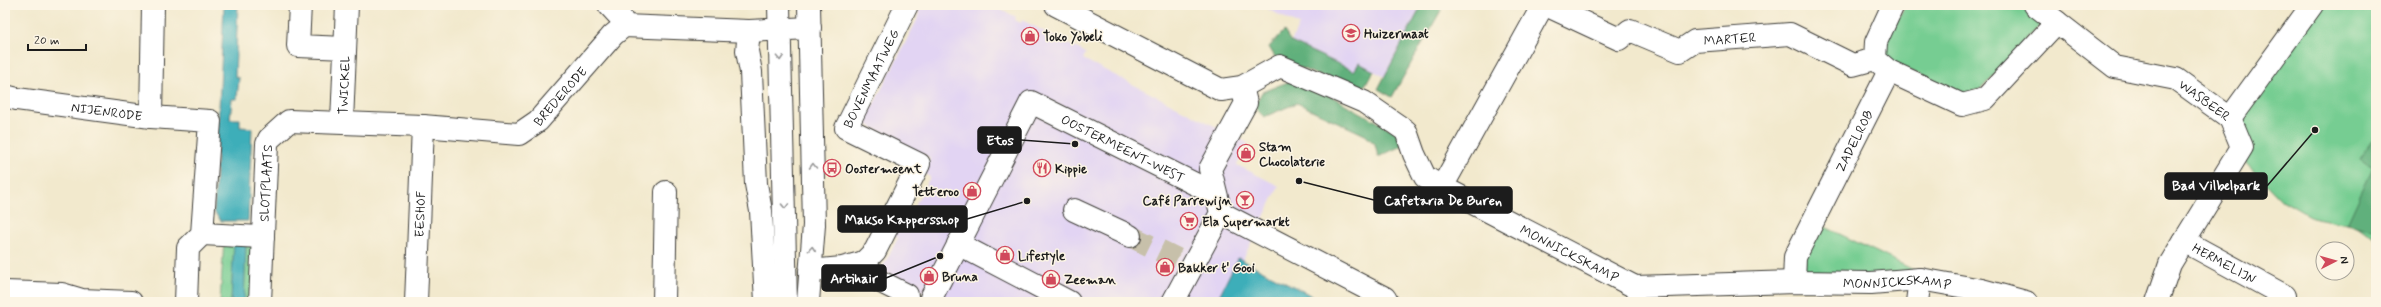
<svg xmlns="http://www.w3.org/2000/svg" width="2381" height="307" viewBox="0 0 2381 307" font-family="Mynerve,sans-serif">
<rect width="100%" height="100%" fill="#fcf5e5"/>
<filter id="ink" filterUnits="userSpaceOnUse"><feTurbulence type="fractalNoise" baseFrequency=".025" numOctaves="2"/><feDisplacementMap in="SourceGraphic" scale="8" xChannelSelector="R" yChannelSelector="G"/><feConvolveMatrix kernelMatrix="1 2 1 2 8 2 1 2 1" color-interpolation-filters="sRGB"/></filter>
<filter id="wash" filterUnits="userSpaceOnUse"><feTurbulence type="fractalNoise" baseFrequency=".012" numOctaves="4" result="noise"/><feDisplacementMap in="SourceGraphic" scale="16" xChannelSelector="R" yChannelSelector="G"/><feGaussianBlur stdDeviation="0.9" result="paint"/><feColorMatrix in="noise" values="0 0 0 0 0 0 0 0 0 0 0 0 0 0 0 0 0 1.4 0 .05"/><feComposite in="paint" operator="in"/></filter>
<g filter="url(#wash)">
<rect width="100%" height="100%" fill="#f2e9cd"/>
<g fill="#e2d4f3">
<path d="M921,5H993L1016,17L1015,20L1021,23L1022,20L1086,53L1083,59L1248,143L1237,165L1279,186L1222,302H921L925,293L881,270L898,238L890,234L900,215L908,219L930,177L923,173L930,158L864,123L920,14L918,12Z"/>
<path d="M1260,5H1422L1385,77L1360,64L1354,72L1291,42L1299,25Z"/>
</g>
<g fill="#76cd92" stroke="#497457">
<path d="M1906,5H2021L2043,22L1981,89L1965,93L1895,65L1885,56L1884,41Z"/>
<path d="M2318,5H2376V240L2349,221L2347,224L2311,217L2282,200L2241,157L2245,149L2244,111Z"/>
<path d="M1819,224L1924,275L1808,276L1800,262Z"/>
<path d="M224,240L234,241L231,302H220Z"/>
<path d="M246,241L256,252L255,302H244Z"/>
</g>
<g fill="#60b07c" stroke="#3e664c">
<path d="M1422,5H1444L1392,97L1378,89Z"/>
<path d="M1284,31L1291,42L1354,71L1359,63L1374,71L1360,93L1275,57L1269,47Z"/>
<path d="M1298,78L1412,141L1378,157L1375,144L1365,135L1297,103L1264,117L1254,107L1262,92Z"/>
<path d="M2376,134V231L2347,224L2373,168L2360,159Z"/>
</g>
<g fill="#3eaeb9" stroke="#2d656a">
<path d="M224,5H238L235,77L239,78L237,99H232L230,119H240V127L252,128L248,221H221L214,212Z"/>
<path d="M234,241H246L244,302H231Z"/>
<path d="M1238,258L1324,302H1216Z"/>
</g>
</g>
<g filter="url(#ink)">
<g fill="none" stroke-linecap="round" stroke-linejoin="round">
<path stroke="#c7c0aa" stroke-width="22" stroke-dasharray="22 11" stroke-linecap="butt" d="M1130,236L1177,259"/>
<defs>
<g id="minor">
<path d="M300,5L298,46L345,48"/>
<path d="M609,5L621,18L624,26"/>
<path d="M779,5L786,302"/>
<path id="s1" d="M1056,5L1221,90L1242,87L1280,66L1364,102L1406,131L1414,154L1425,177L1442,187L1635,287L1794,282L1871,283L1920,279L1982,290L2026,302"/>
<path id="s2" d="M1546,5L1619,39L1630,30L1680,51L1695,41L1790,34L1853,65L1875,59"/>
<path id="s3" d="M2035,5L2115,67L2176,79L2230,118L2312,5"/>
<path d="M749,31L747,51L751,72L756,184L761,211L766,302"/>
<path d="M1889,71L1962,105L1985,99L2057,22"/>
<path id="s4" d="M5,96L17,99L151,117L210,121L202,234L188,248L186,302"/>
<path d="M151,117L153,5"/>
<path id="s5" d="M342,122L347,5"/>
<path d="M1442,187L1543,5"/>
<path d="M1074,210L1130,236"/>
<path d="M1221,213L1385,298L1387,302"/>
<path d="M202,234L263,237"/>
<path d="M2184,241L2242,147L2230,118"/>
<path d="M958,244L1069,302"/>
<path id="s6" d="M864,262L875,251L919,164L846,128L907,5"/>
<path d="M810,271L842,268L864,262L877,280L907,295"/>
<path id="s7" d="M1794,282L1795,257L1889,71L1875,59L1876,42L1893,5"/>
<path d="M5,292L62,294L82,300L131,302"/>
<path id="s8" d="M931,298L1031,102L1215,194"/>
<path id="s9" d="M260,302L267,144L269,139L289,121L423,126L519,134L538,121L613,35L624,26L749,31L810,28"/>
<path id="s10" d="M416,302L423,126"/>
<path d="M664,302L666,192"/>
<path d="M808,302L814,225L809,5"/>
<path d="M1173,302L1221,213L1210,169L1246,103L1242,87"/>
<path d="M1917,302L1920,279"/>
<path id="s11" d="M2157,302L2170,264L2184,241L2285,296"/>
</g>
</defs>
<use href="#minor" stroke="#3c3b37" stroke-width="24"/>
<use href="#minor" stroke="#fff" stroke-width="22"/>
</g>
<defs><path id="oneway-chevron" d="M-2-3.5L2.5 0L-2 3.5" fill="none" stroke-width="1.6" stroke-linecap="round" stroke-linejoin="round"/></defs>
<g stroke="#999">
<use href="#oneway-chevron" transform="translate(780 58) rotate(87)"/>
<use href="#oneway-chevron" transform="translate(813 166) rotate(-91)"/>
<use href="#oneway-chevron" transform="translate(785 206) rotate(88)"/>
<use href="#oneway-chevron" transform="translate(812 249) rotate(-85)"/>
</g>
</g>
<defs>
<symbol id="school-ring" viewBox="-11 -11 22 22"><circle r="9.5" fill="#fcf5e5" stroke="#d1495b" stroke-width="1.5"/><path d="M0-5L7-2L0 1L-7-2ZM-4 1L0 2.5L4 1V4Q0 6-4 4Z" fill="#d1495b"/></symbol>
<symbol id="shop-ring" viewBox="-11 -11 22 22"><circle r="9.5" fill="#fcf5e5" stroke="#d1495b" stroke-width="1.5"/><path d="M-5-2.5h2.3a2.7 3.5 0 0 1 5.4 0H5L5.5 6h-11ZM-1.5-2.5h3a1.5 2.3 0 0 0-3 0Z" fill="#d1495b"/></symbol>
<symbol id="bus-ring" viewBox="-11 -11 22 22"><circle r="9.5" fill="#fcf5e5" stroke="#d1495b" stroke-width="1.5"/><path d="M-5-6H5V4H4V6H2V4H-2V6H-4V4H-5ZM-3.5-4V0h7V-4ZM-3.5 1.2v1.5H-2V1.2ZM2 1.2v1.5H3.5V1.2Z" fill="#d1495b"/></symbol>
<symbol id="restaurant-ring" viewBox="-11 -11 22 22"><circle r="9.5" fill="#fcf5e5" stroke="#d1495b" stroke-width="1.5"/><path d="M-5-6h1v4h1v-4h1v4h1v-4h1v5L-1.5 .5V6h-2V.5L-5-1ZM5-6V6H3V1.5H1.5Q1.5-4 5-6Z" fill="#d1495b"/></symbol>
<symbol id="bar-ring" viewBox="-11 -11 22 22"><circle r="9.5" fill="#fcf5e5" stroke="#d1495b" stroke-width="1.5"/><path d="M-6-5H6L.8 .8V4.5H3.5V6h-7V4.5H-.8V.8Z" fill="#d1495b"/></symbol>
<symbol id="supermarket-ring" viewBox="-11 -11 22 22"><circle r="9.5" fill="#fcf5e5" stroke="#d1495b" stroke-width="1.5"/><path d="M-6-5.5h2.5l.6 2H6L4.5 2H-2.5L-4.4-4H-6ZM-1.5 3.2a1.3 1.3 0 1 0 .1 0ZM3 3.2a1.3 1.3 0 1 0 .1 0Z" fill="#d1495b"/></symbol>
</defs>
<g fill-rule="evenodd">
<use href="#school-ring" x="1341" y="23" width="20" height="20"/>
<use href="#shop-ring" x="1020" y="26" width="20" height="20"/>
<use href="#shop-ring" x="1236" y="143" width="20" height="20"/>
<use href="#bus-ring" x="822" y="158" width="20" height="20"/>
<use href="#restaurant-ring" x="1032" y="158" width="20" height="20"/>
<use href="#shop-ring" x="962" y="181" width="20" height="20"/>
<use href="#bar-ring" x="1235" y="190" width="20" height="20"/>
<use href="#supermarket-ring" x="1179" y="211" width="20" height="20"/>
<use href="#shop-ring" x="995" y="245" width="20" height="20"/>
<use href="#shop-ring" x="1155" y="257" width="20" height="20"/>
<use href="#shop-ring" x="919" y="266" width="20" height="20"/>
<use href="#shop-ring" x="1041" y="269" width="20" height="20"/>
</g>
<g text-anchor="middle" stroke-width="3" stroke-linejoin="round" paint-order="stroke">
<g font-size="13" font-weight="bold" fill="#1c1c1c" stroke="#fcf5e5" text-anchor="start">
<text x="1364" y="38">Huizermaat</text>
<text x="1043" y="41">Toko Yobeli</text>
<text x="1259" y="151">Stam<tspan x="1259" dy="15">Chocolaterie</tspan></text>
<text x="845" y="173">Oostermeent</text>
<text x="1055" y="173">Kippie</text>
<text x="959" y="196" text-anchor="end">Tetteroo</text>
<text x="1232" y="205" text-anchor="end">Café Parrewijn</text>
<text x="1202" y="226">Ela Supermarkt</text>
<text x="1018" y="260">Lifestyle</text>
<text x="1178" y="272">Bakker t' Gooi</text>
<text x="942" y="281">Bruna</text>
<text x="1064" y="284">Zeeman</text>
</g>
<g font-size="13" fill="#1c1c1c" stroke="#fcf5e5">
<text dy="5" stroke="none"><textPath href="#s2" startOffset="202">MARTER</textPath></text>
<text dy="5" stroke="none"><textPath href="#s6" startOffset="250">BOVENMAATWEG</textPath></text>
<text dy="5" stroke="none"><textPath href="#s5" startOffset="37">TWICKEL</textPath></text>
<text dy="5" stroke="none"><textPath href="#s9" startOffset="477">BREDERODE</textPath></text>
<text dy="5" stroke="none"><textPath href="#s3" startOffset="199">WASBEER</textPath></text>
<text dy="5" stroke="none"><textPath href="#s4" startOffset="103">NIJENRODE</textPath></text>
<text dy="5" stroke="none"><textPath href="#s7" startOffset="155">ZADELROB</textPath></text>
<text dy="5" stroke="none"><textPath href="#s8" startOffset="323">OOSTERMEENT-WEST</textPath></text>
<text dy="5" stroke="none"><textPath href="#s9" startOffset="119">SLOTPLAATS</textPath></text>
<text dy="5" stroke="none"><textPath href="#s10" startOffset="88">EESHOF</textPath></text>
<text dy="5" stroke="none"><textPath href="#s1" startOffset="606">MONNICKSKAMP</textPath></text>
<text dy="5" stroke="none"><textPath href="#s11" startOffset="113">HERMELIJN</textPath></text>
<text dy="5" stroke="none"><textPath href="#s1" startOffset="942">MONNICKSKAMP</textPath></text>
</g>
</g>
<path fill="none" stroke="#1c1c1c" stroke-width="1.5" d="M1075 144L1021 140M2315 130L2267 186M1299 181L1374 200M1027 201L967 219M940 256L886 278"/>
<g fill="#1c1c1c" stroke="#fcf5e5" stroke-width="1.5">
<circle cx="1075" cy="144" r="4"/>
<circle cx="2315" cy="130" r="4"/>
<circle cx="1299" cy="181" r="4"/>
<circle cx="1027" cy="201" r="4"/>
<circle cx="940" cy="256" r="4"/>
</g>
<g fill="#1c1c1c" stroke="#1c1c1c" stroke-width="1.5">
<rect x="978" y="127" width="43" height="26" rx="4"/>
<rect x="2165" y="173" width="102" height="26" rx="4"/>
<rect x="1374" y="187" width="138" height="26" rx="4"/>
<rect x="838" y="206" width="129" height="26" rx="4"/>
<rect x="822" y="265" width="64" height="26" rx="4"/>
</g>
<g font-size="14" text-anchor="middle" font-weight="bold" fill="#fff">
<text x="1000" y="145">Etos</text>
<text x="2216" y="190">Bad Vilbelpark</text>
<text x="1443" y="205">Cafetaria De Buren</text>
<text x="902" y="224">Makso Kappersshop</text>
<text x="854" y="283">Artihair</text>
</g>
<rect width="2381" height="307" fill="none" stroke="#fcf5e5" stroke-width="20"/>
<g transform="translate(2335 261) rotate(84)"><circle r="19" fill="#fcf5e5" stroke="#a29e95"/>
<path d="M0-3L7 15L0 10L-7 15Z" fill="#d1495b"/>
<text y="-6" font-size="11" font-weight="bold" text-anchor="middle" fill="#1c1c1c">N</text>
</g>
<path d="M28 44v6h58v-6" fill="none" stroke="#1c1c1c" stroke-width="2"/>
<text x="34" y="44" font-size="12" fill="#1c1c1c" stroke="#fcf5e5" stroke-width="3" paint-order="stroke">20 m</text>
</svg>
